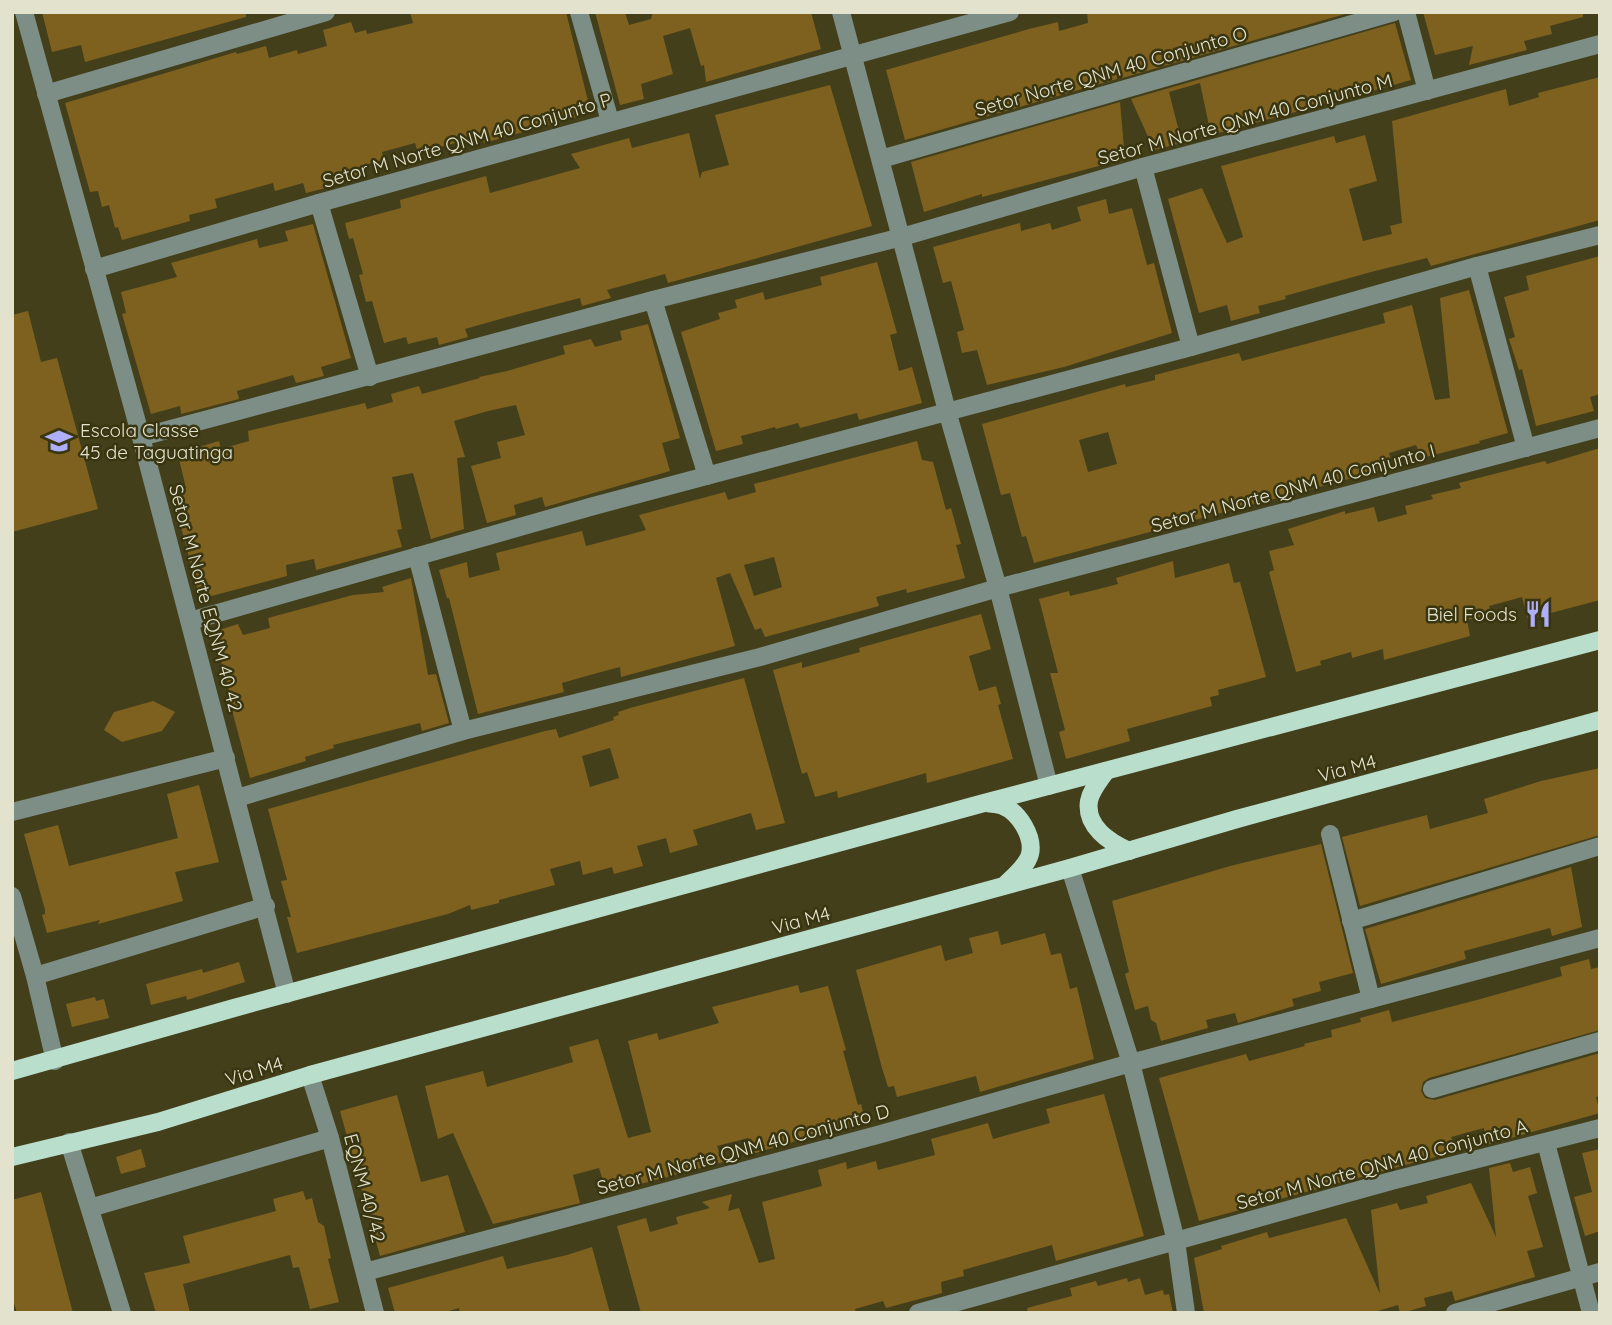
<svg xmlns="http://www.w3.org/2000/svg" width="1612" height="1325" viewBox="0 0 1612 1325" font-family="Quicksand,sans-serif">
<rect width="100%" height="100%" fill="#433f1b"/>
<g fill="#7e611f" fill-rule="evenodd">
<path d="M42,12H246V17L85,62L81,45L52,52Z"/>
<path d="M410,12H566L591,113L484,143L481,136L418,153L415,143L382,152L384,160L360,166L362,174L333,182L334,186L306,193L303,183L275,191L273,183L215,199L217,208L189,215L190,221L122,240L118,227L115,228L109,205L102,207L98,191L90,192L65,103L236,52L237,54L266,46L269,58L297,50L298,54L327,46L323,30L351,22L355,33L366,30L367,34L413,23Z"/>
<path d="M595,12H625L629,25L651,19L653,12H811L821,49L706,82L704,65L701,66L690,28L663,36L673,74L641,84L644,99L620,105Z"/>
<path d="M1087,12H1352L1122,78L1116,65L1117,79L905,140L886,70L1029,29L1058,22L1059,31L1088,23Z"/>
<path d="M1423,12H1583V17L1550,26L1552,34L1524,41L1527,50L1469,65L1473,46L1435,55Z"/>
<path d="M1395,23L1411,80L1383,88L1211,135L1200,83L1169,92L1182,143L1154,150L1131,99Z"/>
<path d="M1600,77V220L1431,266L1427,258L1371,272L1285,296L1286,299L1258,306L1260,313L1231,321L1227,305L1199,313L1168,199L1202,188L1227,243L1243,237L1221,166L1334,136L1336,143L1365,135L1377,181L1349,189L1363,241L1392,234L1390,226L1402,223L1392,121L1506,89L1509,106L1539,97L1538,93Z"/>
<path d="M830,85L872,226L668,283L665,274L607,290L611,298L582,306L580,298L522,313L465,329L468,337L439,345L437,337L408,344L406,337L384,343L372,301L366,302L359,275L363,274L353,238L349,239L345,223L401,208L400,200L486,176L490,193L580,168L571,154L629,138L632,148L689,133L700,179L702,172L729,165L715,115Z"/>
<path d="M1120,102L1125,159L982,197V194L924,212L911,162Z"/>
<path d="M1106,199L1109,214L1132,208L1147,265L1154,263L1172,333L1064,367L987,385L977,350L962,353L957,332L964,330L951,281L943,283L933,247L1020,223L1021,231L1050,223L1052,230L1081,221L1077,207Z"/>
<path d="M313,224L351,358L321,367L324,376L296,383L293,375L237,391L239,399L181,414L180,406L151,414L122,314L126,313L121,292L177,277L171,263L257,239L259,248L288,241L285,231Z"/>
<path d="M1600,256V394L1590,397L1594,411L1536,426L1522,369L1519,370L1509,339L1515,337L1504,297L1529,290L1526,276Z"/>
<path d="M877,262L897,333L890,335L899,371L912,367L922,403L859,420L857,413L800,428L798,423L776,429L775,427L741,436L743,444L716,451L681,332L720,319L718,313L737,308L735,300L763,292L765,300L822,285L820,277Z"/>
<path d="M1469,290L1508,433L1479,441L1480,443L1422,458L1416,445L1389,453L1393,467L1034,563L1026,536L1022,537L1010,493L1001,495L982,424L1125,384L1126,387L1155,380V375L1239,353L1242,361L1385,323L1383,313L1412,305L1435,400L1450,398L1440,298ZM1108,432L1117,464L1088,472L1079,440Z"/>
<path d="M28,311L41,362L57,358L98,509L12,532V315Z"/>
<path d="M648,324L680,438L662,443L670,471L545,507L542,497L514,505L516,515L487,523L471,466L501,458L497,442L525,435L516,405L488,411L454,421L465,457L457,458L464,529L431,539L413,473L392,477L402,529L397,530L402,547L316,570L314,559L286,565L287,576L200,599L181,527L188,524L179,490L186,488L179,459L194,455L192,449L219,441L221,449L249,441L248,431L365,403L367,409L393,402L391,394L419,386L422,394L480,378L479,377L507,371L565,354L563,346L591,339L595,347L622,340L620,331Z"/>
<path d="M917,441L922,460L933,462L946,510L951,508L961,544L956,545L965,578L907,593L906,589L876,597L879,606L765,637L761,628L755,630L730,573L716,578L735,646L621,677L620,667L590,675L562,683L564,692L478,714L449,598H447L439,570L467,562L469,578L500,570L496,553L582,531L586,546L624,536L646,530L639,515L725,492L728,500L756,492L754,484ZM774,557L782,587L754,596L744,565Z"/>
<path d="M1600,448V600L1528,619L1522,597L1489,606L1491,611L1487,612L1488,615L1467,620L1470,636L1384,660L1383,649L1352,658L1351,652L1320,661L1321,665L1296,672L1269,572L1274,570L1269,551L1294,545L1288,529L1345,511V514L1374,507L1378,522L1407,514L1405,506L1433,499L1431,495L1461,488L1459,483L1545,461L1547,464Z"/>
<path d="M1173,561L1175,578L1229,563L1234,583L1240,582L1266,677L1218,690L1219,695L1210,697L1212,706L1127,729L1130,741L1066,759L1059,732L1065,730L1050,673H1058L1039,599L1069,591L1070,596L1095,590L1118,584L1116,578Z"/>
<path d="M411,578L428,675L436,674L449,723L422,731L420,723L333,745L334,748L305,757L306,761L250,778L228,695L230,694L213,632L238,624L243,635L270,628L268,618L353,595L384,592L382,587Z"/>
<path d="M981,614L991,649L969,656L979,691L996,686L1001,704L998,705L1013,759L927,783L926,773L838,798L837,791L815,797L807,772L802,774L773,670L802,662V668L860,652L859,648Z"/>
<path d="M744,678L785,823L756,830L751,813L693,830L698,845L670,853L666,838L637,846L643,866L614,874L612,867L583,875L580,861L550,869L555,885L499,900V903L471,910L470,905L448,914L297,953L287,917H291L281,881L287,880L268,809L545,731L556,729L559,738L614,720L613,717L619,715L618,712L630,708ZM610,748L619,778L590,787L582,756Z"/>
<path d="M153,701L175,712L162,731L122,742L104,730L114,712Z"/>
<path d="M1600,768V835L1360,906L1342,837L1427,815L1430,829L1470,818L1488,813L1484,799L1541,781Z"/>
<path d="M199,785L219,862L175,872L183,901L98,924L100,920L47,933L42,915L45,914V910L24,834L58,825L69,866L178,838L167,794Z"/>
<path d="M1321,844L1353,973L1319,982L1321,991L1292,999L1294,1006L1238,1023L1235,1013L1206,1020L1208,1028L1161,1041L1156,1023L1151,1020L1148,1006L1135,1010L1125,974L1129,972L1112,901L1230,866Z"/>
<path d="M1571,867L1582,927L1552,936L1550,928L1464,951L1466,959L1381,984L1365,929Z"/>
<path d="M998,931L1001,945L1045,933L1051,955L1061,953L1070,989L1077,987L1094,1059L980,1092L976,1076L897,1097L894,1086L888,1087L882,1068L856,970L941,945L945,961L973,953L969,938Z"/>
<path d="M1589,959L1591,969L1600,967V1030L1429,1078L1423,1082L1421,1091L1425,1098L1435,1100L1600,1053V1096L1596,1097L1600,1113L1486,1145L1484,1128L1451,1137L1457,1151L1199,1221L1159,1078L1246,1054L1249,1061L1305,1046L1304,1044L1332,1037L1331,1030L1361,1022L1360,1018L1389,1010L1392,1022L1477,1000L1562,976L1560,967Z"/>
<path d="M239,962L245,982L187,1000L186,996L151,1005L146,984L202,969L203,973Z"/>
<path d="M798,985L800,993L828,986L846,1050L843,1051L858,1105L861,1104L866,1123L838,1131L837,1129L752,1154L748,1138L717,1146L723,1162L607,1193L599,1168L573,1175L580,1203L493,1224L453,1133L438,1139L425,1086L483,1071L487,1087L573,1062L569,1047L598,1039L628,1138L651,1132L628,1041L657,1033L659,1040L719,1023L712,1007Z"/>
<path d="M95,997L96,1001L104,999L109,1018L72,1027L66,1004Z"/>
<path d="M1104,1094L1144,1236L1056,1261L1052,1245L963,1270L964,1276L941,1282L942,1293L886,1308L883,1301L855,1309L856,1313H641L617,1226L646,1218L650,1232L678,1224L676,1217L710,1208L702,1202L732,1194L728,1211L739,1208L759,1263L775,1259L762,1202L822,1186L818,1170L846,1162L847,1169L876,1161L878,1170L901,1164L935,1155L931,1139L988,1123L993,1139L1050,1123L1046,1109Z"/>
<path d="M397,1095L421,1182L448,1175L465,1232L380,1256L340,1111Z"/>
<path d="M141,1149L146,1167L121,1174L116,1157Z"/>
<path d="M1600,1149V1231L1585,1236L1574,1197L1592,1192L1582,1153Z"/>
<path d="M1510,1163L1513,1172L1530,1167L1537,1193L1528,1196L1543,1247L1527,1251L1535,1277L1455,1301L1452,1291L1424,1298L1426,1306L1402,1313H1400L1398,1305L1371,1313H1204L1194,1258L1222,1249L1221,1246L1267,1232L1269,1238L1346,1218L1380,1294L1371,1210L1397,1203L1400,1210L1428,1203L1426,1196L1471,1183L1496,1237L1489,1168Z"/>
<path d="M303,1191L306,1200L312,1198L318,1222L324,1226L331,1258L328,1259L339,1302L310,1309L299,1267L293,1268L290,1255L183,1284L190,1313H156L144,1273L190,1263L183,1236L276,1211L273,1199Z"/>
<path d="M41,1192L64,1279L73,1313H17L12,1297V1200Z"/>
<path d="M592,1247L610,1313H460L459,1308L442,1313H395L388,1288L503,1256L507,1269L567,1255Z"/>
<path d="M1127,1278L1128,1282L1140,1278L1145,1295L1163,1290L1164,1295L1169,1294L1173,1313H1028L1027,1308L1072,1296L1070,1288L1096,1281L1098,1286Z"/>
</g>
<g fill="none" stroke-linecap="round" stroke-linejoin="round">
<g stroke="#7c8e85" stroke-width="18">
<path d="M24,12L141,437L287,994"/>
<path d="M579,12L610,121"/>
<path d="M841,12L947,411L998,588L1049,786"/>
<path d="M1406,12L1427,91"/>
<path d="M46,94L326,12"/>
<path d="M881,159L1394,12"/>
<path d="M1143,167L1191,347"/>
<path d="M319,203L370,377"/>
<path d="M1477,266L1526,448"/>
<path d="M94,269L319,203L1010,12"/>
<path d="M653,300L707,476"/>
<path d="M141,437L653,300L902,237L1143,167L1600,44"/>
<path d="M417,556L463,731"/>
<path d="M190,621L590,507L1191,347L1477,266L1600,235"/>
<path d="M237,798L463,731L760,657L998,588L1600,428"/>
<path d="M12,812L226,758"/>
<path d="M1330,834L1371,999"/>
<path d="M1070,868L1131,1063L1176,1241L1186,1313"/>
<path d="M12,896L35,976L55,1061"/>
<path d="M1351,921L1600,846"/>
<path d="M35,976L266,906"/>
<path d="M310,1075L330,1138L375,1313"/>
<path d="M1432,1089L1600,1041"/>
<path d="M69,1142L122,1313"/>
<path d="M1546,1143L1591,1313"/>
<path d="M90,1208L330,1138"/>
<path d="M365,1272L881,1134L1131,1063L1600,938"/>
<path d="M918,1313L1391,1181L1600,1128"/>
<path d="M1455,1313L1600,1272"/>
</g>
<g stroke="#b9decc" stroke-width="18">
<path d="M1106,771C1100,780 1091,790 1089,801C1085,826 1109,842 1129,851"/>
<path d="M986,803C991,804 999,804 1003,806C1019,812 1034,837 1030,854C1027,866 1013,877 1005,885"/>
<path d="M12,1071L234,1008L984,803L1600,640"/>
<path d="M12,1157L158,1122L310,1075L1070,868L1237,819L1600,720"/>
</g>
</g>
<defs>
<symbol id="school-bare" viewBox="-9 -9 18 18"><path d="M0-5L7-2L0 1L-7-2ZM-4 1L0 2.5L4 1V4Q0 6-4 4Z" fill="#aeaefa" stroke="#383510" stroke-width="2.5" paint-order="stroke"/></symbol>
<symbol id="restaurant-bare" viewBox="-9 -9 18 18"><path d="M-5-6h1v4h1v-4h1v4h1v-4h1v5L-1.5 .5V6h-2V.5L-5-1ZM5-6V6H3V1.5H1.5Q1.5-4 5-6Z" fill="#aeaefa" stroke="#383510" stroke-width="2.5" paint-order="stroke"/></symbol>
</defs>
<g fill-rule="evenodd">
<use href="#school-bare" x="40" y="422" width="38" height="38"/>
<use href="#restaurant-bare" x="1519" y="595" width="38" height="38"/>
</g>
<g text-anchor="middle" stroke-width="5" stroke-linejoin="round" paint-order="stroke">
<g font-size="19" fill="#e3e2cd" stroke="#383510">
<text transform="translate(1111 71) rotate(-16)" y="7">Setor Norte QNM 40 Conjunto O</text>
<text transform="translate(1245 119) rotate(-15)" y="7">Setor M Norte QNM 40 Conjunto M</text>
<text transform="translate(467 140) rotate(-16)" y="7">Setor M Norte QNM 40 Conjunto P</text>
<text transform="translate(1293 488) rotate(-15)" y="7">Setor M Norte QNM 40 Conjunto I</text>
<text transform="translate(206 598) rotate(75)" y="7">Setor M Norte EQNM 40 42</text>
<text transform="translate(1347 768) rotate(-15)" y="7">Via M4</text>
<text transform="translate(801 920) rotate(-15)" y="7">Via M4</text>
<text transform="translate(254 1071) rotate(-17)" y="7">Via M4</text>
<text transform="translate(743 1149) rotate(-15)" y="7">Setor M Norte QNM 40 Conjunto D</text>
<text transform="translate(1382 1164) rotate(-15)" y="7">Setor M Norte QNM 40 Conjunto A</text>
<text transform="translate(365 1188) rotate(75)" y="7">EQNM 40/42</text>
</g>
<g font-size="19" fill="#e3e2cd" stroke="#383510" text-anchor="start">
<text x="80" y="437">Escola Classe<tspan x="80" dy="22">45 de Taguatinga</tspan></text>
<text x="1517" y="621" text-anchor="end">Biel Foods</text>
</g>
</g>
<rect width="1612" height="1325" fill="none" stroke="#e3e2cd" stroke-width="28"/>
</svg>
